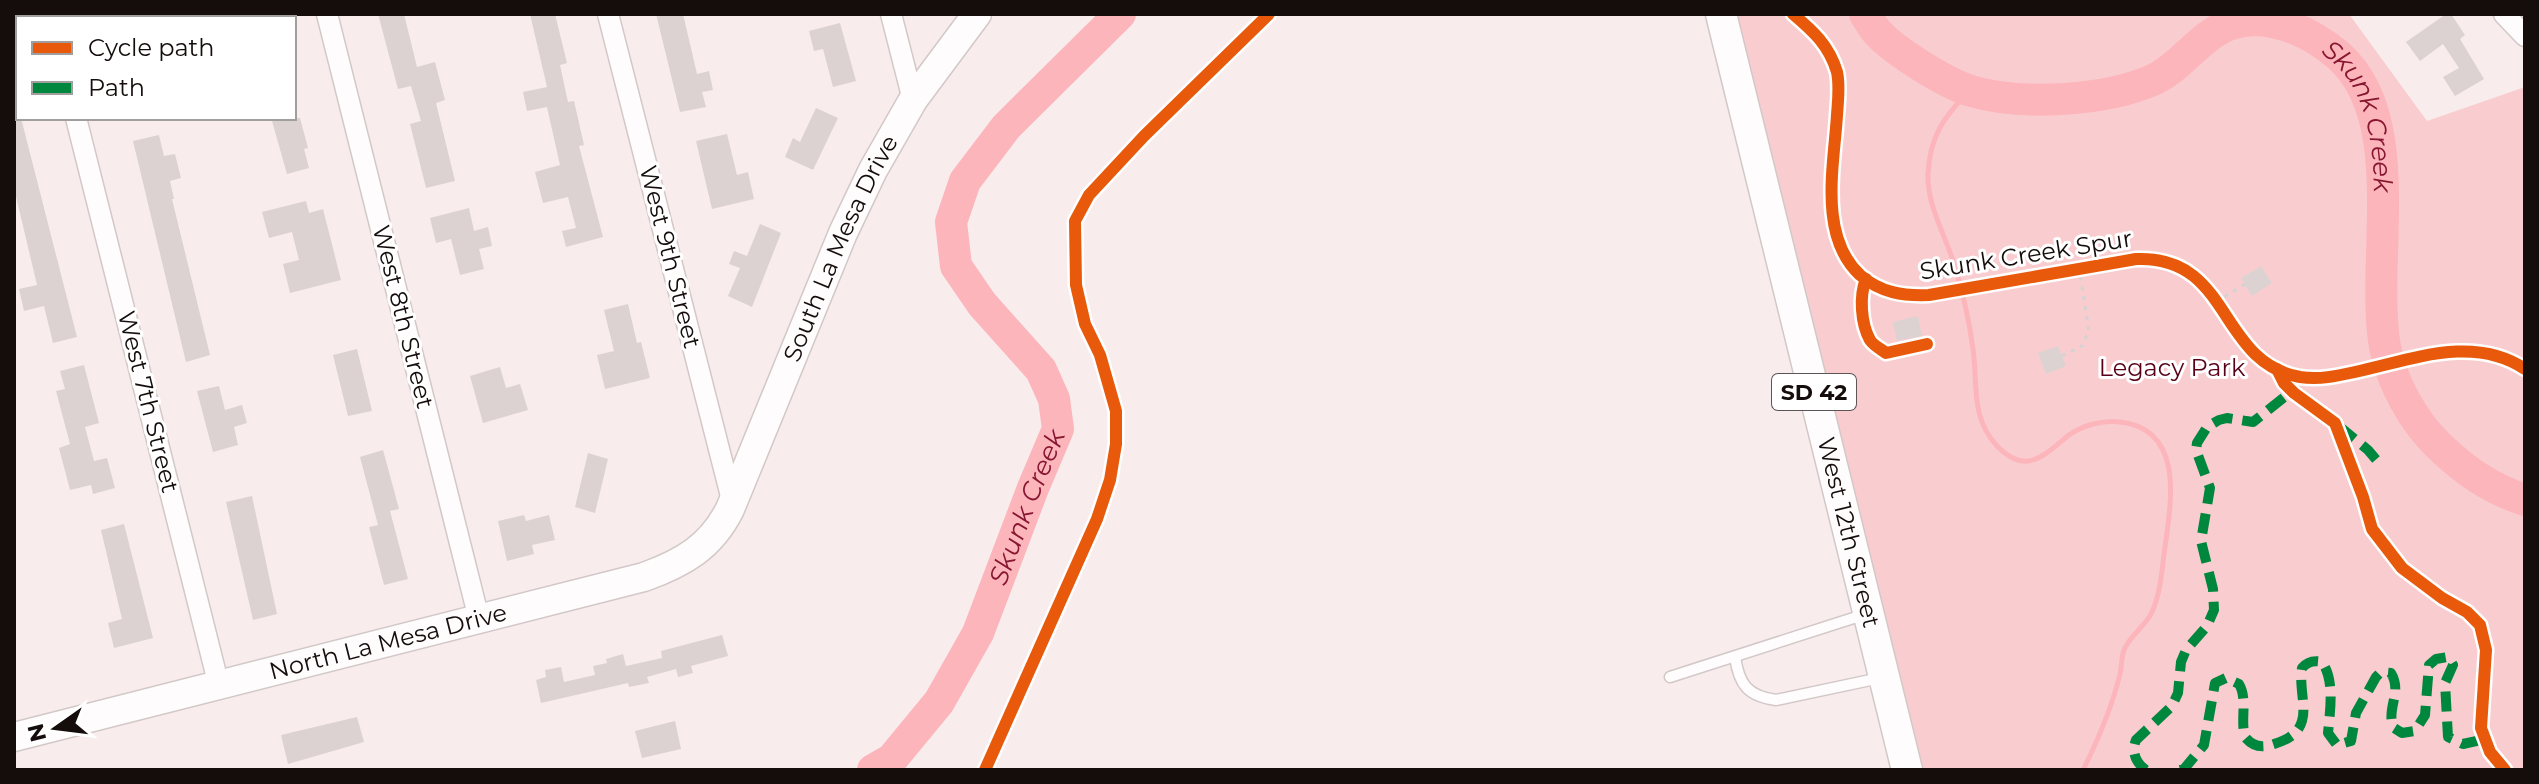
<svg xmlns="http://www.w3.org/2000/svg" width="2539" height="784" viewBox="0 0 2539 784" font-family="Montserrat,sans-serif">
<rect width="100%" height="100%" fill="#f8ecec"/>
<path fill="#f9cdd0" d="M1720,14H2349L2427,121L2525,87V770H1907Z"/>
<g fill="none" stroke-linecap="round" stroke-linejoin="round">
<path stroke="#fcb5ba" stroke-width="5" d="M1970,90C1944,117 1930,135 1928,174C1927,205 1944,232 1953,261C1962,289 1969,319 1973,349C1978,384 1970,417 1997,446C2027,477 2045,454 2069,435C2083,425 2103,420 2120,422C2185,429 2171,503 2165,547C2162,568 2161,592 2152,612C2145,627 2130,635 2124,650C2121,658 2122,666 2120,674C2112,707 2098,740 2083,770"/>
<g stroke="#fcb5ba" stroke-width="32">
<path id="s1" d="M1865,14C1869,20 1873,28 1879,34C1896,52 1947,84 1971,91C2022,106 2107,101 2155,79C2184,65 2202,32 2234,23C2271,13 2311,32 2339,56C2410,119 2370,262 2385,347C2392,383 2413,421 2439,446C2465,471 2491,489 2525,500"/>
<path id="s2" d="M873,770L892,759L939,702L978,633L1033,488L1058,429L1054,399L1041,370L982,304L956,266L951,222L965,181L1006,127L1120,14"/>
</g>
</g>
<g fill="#ddd2d2">
<path d="M378,14H404L417,67L435,62L445,100L436,103L455,181L426,188L410,124L421,121L411,86L398,89Z"/>
<path d="M530,14H555L567,63L560,65L568,102L574,101L584,145L579,146L603,237L566,247L562,231L576,228L568,197L543,203L535,172L560,165L547,107L527,111L523,92L547,87Z"/>
<path d="M656,14H683L697,74L709,71L713,90L702,92L706,107L680,112Z"/>
<path d="M2446,14H2451L2465,35L2460,39L2484,79L2455,96L2443,77L2459,68L2443,44L2420,61L2406,42Z"/>
<path d="M840,23L856,81L833,87L823,49L814,51L809,31Z"/>
<path d="M816,108L838,118L813,170L785,157L793,138L800,142Z"/>
<path d="M18,109V118H21L77,337L53,343L44,306L24,311L19,289L37,285L14,188V110Z"/>
<path d="M282,118H300L308,148L304,149L309,168L287,174L272,121Z"/>
<path d="M727,134L737,175L748,172L754,199L712,209L696,141Z"/>
<path d="M159,135L164,156L175,154L181,178L170,181L174,199H172L210,355L186,362L133,141Z"/>
<path d="M306,201L309,213L323,209L341,280L290,293L283,264L299,260L292,232L269,238L262,212Z"/>
<path d="M469,208L474,231L488,227L492,246L479,249L484,269L460,275L451,239L436,243L430,218Z"/>
<path d="M760,224L781,233L752,307L728,296L740,268L729,264L734,251L747,256Z"/>
<path d="M2261,266L2272,283L2252,296L2241,278Z"/>
<path d="M628,304L637,343L641,342L650,378L605,389L597,355L614,351L604,310Z"/>
<path d="M1918,316L1922,336L1897,341L1893,322Z"/>
<path d="M2058,346L2066,366L2046,374L2038,353Z"/>
<path d="M357,349L372,411L348,416L333,355Z"/>
<path d="M84,365L99,423L85,427L94,461L107,458L115,488L93,494L91,485L70,490L59,448L70,444L56,391L65,389L60,371Z"/>
<path d="M500,367L506,388L520,384L528,410L483,423L470,376Z"/>
<path d="M219,386L225,410L242,405L247,423L234,427L238,445L213,452L197,391Z"/>
<path d="M383,450L399,509L390,511L408,579L384,585L369,527L378,525L360,457Z"/>
<path d="M588,453L608,459L595,513L575,507Z"/>
<path d="M252,496L277,614L253,620L226,502Z"/>
<path d="M524,515L526,521L549,515L555,540L532,545L534,554L507,561L498,521Z"/>
<path d="M124,524L153,638L114,648L108,623L122,619L101,530Z"/>
<path d="M722,635L728,656L691,666L693,673L678,677L676,669L647,677L649,683L629,687L628,683L541,703L536,680L546,677L545,670L561,667L564,682L595,675L593,666L607,663L606,659L623,654L626,666L662,658L661,651Z"/>
<path d="M357,717L364,742L288,764L281,735Z"/>
<path d="M675,721L681,749L642,758L635,731Z"/>
</g>
<g fill="none" stroke-linecap="round" stroke-linejoin="round">
<defs>
<g id="lane">
<path d="M1735,657C1739,684 1747,696 1776,700L1880,678"/>
<path d="M1670,677L1866,614"/>
</g>
<g id="street">
<path d="M50,14L51,18"/>
<path d="M327,14L479,619"/>
<path d="M608,14L732,500"/>
<path d="M891,14L913,100"/>
<path d="M2504,14L2525,36"/>
<path d="M76,118L219,686"/>
</g>
<g id="secondary">
<path id="s3" d="M14,737L644,577C683,563 711,547 730,509L843,233L873,170L913,100L977,14"/>
</g>
<g id="primary">
<path id="s4" d="M1721,14L1907,770"/>
</g>
</defs>
<use href="#lane" stroke="#d3c8c8" stroke-width="13"/>
<use href="#street" stroke="#d3c8c8" stroke-width="23"/>
<use href="#secondary" stroke="#d3c8c8" stroke-width="31"/>
<use href="#primary" stroke="#d3c8c8" stroke-width="33"/>
<g stroke="#d5d2d2" stroke-width="3" stroke-dasharray="4 6" stroke-linecap="butt">
<path d="M2216,302L2245,284"/>
<path d="M2062,356L2082,346L2089,331L2079,268"/>
</g>
<use href="#lane" stroke="#fefcfc" stroke-width="10"/>
<use href="#street" stroke="#fefcfc" stroke-width="20"/>
<use href="#secondary" stroke="#fefcfc" stroke-width="28"/>
<use href="#primary" stroke="#fefcfc" stroke-width="30"/>
<g stroke="#00873e" stroke-width="10" stroke-dasharray="20 10" stroke-linecap="butt">
<path d="M2339,426L2368,450L2380,464"/>
<path d="M2146,770C2136,763 2131,752 2136,740L2172,706L2178,693L2181,662L2186,650L2207,626L2214,610L2213,589L2201,541L2210,488L2196,450L2197,443L2207,427L2219,420L2227,418L2253,422L2292,391"/>
<path d="M2180,770L2184,769L2204,745L2215,683L2226,678L2239,684C2248,699 2240,720 2245,737C2253,747 2262,748 2274,744C2320,730 2297,699 2302,668C2307,662 2314,660 2322,662C2335,680 2330,711 2328,733L2337,745L2351,741L2356,713L2376,677L2381,672L2391,673C2403,693 2385,709 2394,728L2402,733L2415,731L2425,715L2429,665L2436,659L2448,657L2453,665L2445,683L2448,737L2463,744L2485,739"/>
</g>
<defs>
<g id="cycleway">
<path d="M1793,14C1813,31 1829,45 1837,72C1840,86 1838,101 1837,115C1834,165 1818,236 1860,275C1881,293 1903,296 1929,295L2136,259C2232,255 2217,362 2300,377C2319,380 2337,376 2355,372C2411,360 2473,334 2525,369"/>
<path d="M1866,279C1859,296 1861,324 1870,340C1874,346 1881,349 1886,353L1927,344"/>
<path d="M2277,369L2284,383L2294,393L2335,423L2363,497L2372,529L2402,568L2442,598L2467,612L2480,625L2486,650L2481,728L2490,752L2505,770"/>
<path d="M985,770L1097,519L1110,480L1116,444V411L1100,355L1085,324L1076,285L1075,221L1089,195L1144,136L1269,14"/>
</g>
</defs>
<use href="#cycleway" stroke="#fff" stroke-width="17"/>
<use href="#cycleway" stroke="#e8590c" stroke-width="12"/>
</g>
<g text-anchor="middle" stroke-width="6" stroke-linejoin="round" paint-order="stroke">
<rect fill="#fff" stroke="#5b5555" stroke-width="2" x="1772" y="374" width="84" height="36" rx="6"/>
<g font-size="22" font-weight="bold" fill="#150c0c">
<text x="1814" y="400">SD 42</text>
</g>
<g font-size="24" fill="#150c0c" stroke="#fff">
<text dy="8" stroke="none"><textPath href="#s3" startOffset="1046">South La Mesa Drive</textPath></text>
<text transform="translate(2026 255) rotate(-9)" y="8">Skunk Creek Spur</text>
<text transform="translate(670 257) rotate(76)" y="8">West 9th Street</text>
<text transform="translate(403 317) rotate(76)" y="8">West 8th Street</text>
<text transform="translate(148 402) rotate(76)" y="8">West 7th Street</text>
<text dy="8" stroke="none"><textPath href="#s4" startOffset="534">West 12th Street</textPath></text>
<text dy="8" stroke="none"><textPath href="#s3" startOffset="386">North La Mesa Drive</textPath></text>
</g>
<g font-size="24" fill="#570018" stroke="#fff">
<text x="2172" y="376">Legacy Park</text>
</g>
<g font-size="26" font-style="italic" fill="#871631" stroke="#fff">
<text dy="9" stroke="none"><textPath href="#s1" startOffset="598">Skunk Creek</textPath></text>
<text dy="9" stroke="none"><textPath href="#s2" startOffset="310">Skunk Creek</textPath></text>
</g>
</g>
<rect width="2539" height="784" fill="none" stroke="#150c0c" stroke-width="32"/>
<rect x="16" y="16" width="280" height="104" fill="#ffffff" stroke="#a19e9e" stroke-width="2"/>
<rect x="32" y="42" width="40" height="12" fill="#e8590c" stroke="#a19e9e" stroke-width="2"/>
<text x="88" y="56" font-size="24" fill="#150c0c">Cycle path</text>
<rect x="32" y="82" width="40" height="12" fill="#00873e" stroke="#a19e9e" stroke-width="2"/>
<text x="88" y="96" font-size="24" fill="#150c0c">Path</text>
<g transform="translate(56 728) rotate(256)" stroke="#ffffff" stroke-width="6" paint-order="stroke">
<path d="M0-6L14 30L0 20L-14 30Z" fill="#150c0c"/>
<text y="-12" font-size="22" font-weight="bold" text-anchor="middle" fill="#150c0c">N</text>
</g>
</svg>
